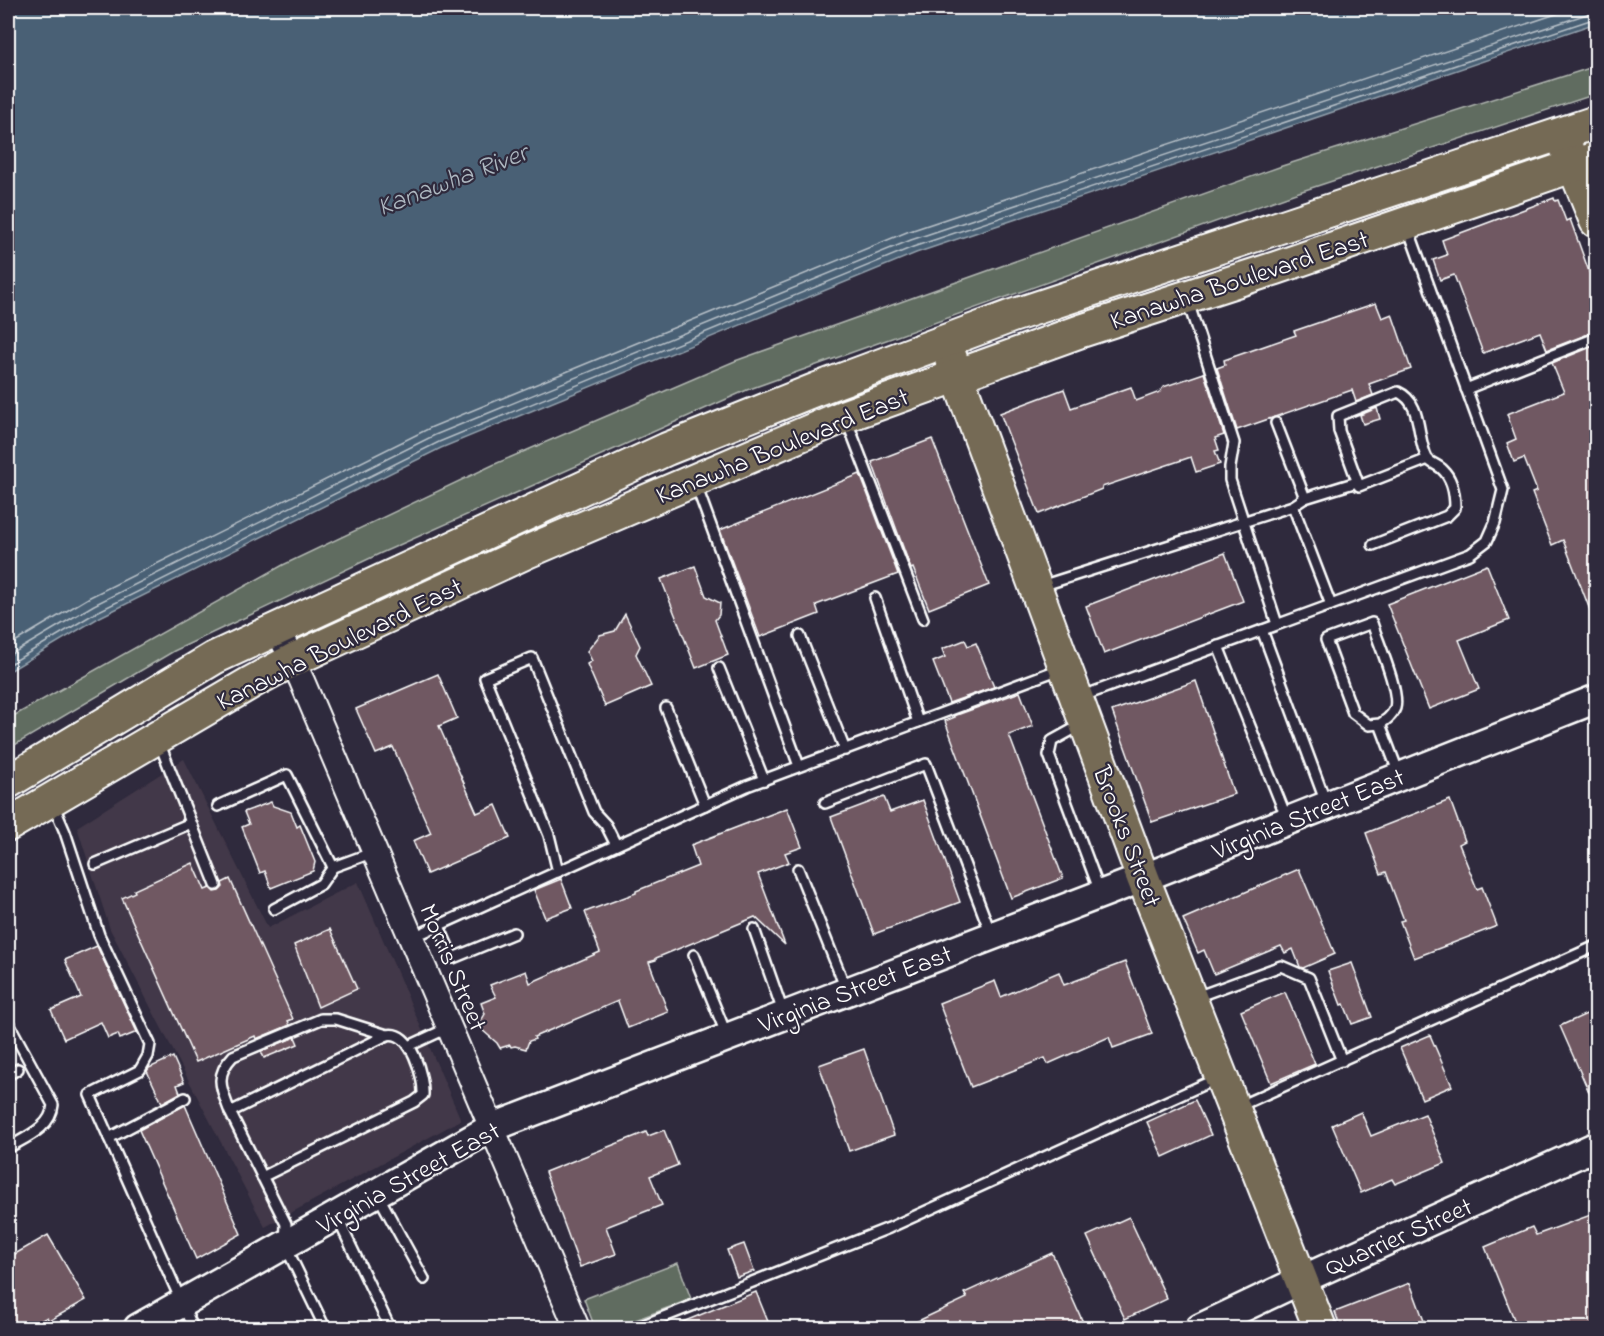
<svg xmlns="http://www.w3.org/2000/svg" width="1604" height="1336" viewBox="0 0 1604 1336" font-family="'Indie Flower',sans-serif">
<rect width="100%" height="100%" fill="#2f2a3d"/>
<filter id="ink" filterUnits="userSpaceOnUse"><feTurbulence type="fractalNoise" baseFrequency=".0167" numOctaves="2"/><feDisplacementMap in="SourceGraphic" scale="12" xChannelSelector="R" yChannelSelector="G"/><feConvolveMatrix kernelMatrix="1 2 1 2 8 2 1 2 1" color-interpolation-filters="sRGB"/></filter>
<g filter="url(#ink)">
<path fill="#423848" d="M184,759L268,928L358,882L461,1120L265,1227L110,929L77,827Z"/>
<g fill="#616c61" stroke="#b0b6b0" stroke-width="1.5">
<path d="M1596,66V94L1293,194L747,390L379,554L174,651L8,749V719L283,565L495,464L735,361L1282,166Z"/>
<path d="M678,1263L691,1299L614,1328H595L584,1299Z"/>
</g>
<path fill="#4a6175" stroke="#92a0ac" stroke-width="1.5" d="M8,8H1596V23L916,253L441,448L100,617L8,672Z"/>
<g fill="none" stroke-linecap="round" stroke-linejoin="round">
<g stroke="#b7c0c8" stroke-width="1.5">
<path d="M8,646L90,597L432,427L907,232L1574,8"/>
<path d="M8,656L94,605L435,435L911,240L1596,11"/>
<path d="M8,665L97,612L439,442L913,247L1596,18"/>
</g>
</g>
<g fill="#705862" stroke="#fff" stroke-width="1.5">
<path d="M1554,198L1555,201L1558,200L1566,221L1570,219L1596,291V331L1547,350L1540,332L1483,353L1454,275L1440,280L1433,260L1447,255L1442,240Z"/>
<path d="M1376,303L1382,318L1392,314L1411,369L1369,384L1373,395L1356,402L1352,390L1237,430L1217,368L1225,365L1224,360L1296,335L1294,331Z"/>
<path d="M1596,345V622L1595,623L1563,540L1552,545L1532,493L1537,491L1524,458L1514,462L1507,443L1516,439L1507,414L1564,392L1552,363Z"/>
<path d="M1204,373L1224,435L1215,438L1219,450L1215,451L1220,464L1196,472L1191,457L1102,487V489L1039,514L1000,413L1064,389L1071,408L1131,387L1136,401L1160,392L1163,387Z"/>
<path d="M1377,408L1380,419L1363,424L1360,415Z"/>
<path d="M932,439L989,585L929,609L913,568L911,569L872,462Z"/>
<path d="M860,474L898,574L816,605L819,614L760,637L720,530Z"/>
<path d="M1225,553L1243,601L1104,654L1086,606Z"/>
<path d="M1487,565L1509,620L1459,640L1479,689L1429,709L1387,604Z"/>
<path d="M695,566L706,596L720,603L719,615L715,620L728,655L696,668L661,579Z"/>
<path d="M625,614L640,646L636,654L651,686L605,706L587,664L592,661L587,651L600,635L615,631Z"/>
<path d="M965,640L968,646L976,643L994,687L949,703L933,662L945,657L942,649Z"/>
<path d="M438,674L457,718L439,726L477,813L496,805L510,838L427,874L413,841L431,833L393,747L376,754L356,709Z"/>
<path d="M1196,681L1234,794L1152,822L1112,711Z"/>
<path d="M1020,692L1033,726L1009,735L1063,878L1011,898L945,721L955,717L954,716Z"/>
<path d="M884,797L890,812L923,800L960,902L874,934L831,817Z"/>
<path d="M1450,800L1465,841L1459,844L1477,889L1482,887L1497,926L1414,958L1400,921L1404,920L1386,872L1381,874L1366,833Z"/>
<path d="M271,802L273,806L291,812L297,827L300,825L315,862L313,871L271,888L265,871L260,873L242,827L249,824L244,812Z"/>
<path d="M787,808L802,847L785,853L789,862L758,874L785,945L755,917L656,958V960L649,962L668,1012L628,1028L618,1001L534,1037L535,1039L529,1041L526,1049L515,1046L511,1047L510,1045L500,1048L497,1043L481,1029V1021L485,1014L481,1003L496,997L490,985L526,971L530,983L600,952L585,912L636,893V891L698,866L691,845Z"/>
<path d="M193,863L205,890L210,888L214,892L219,891L223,887L222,883L230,879L293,1019L288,1021L290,1025L256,1039L255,1036L196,1062L122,898L135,892L134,890Z"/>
<path d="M1299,869L1335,954L1303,968L1300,967L1293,949L1285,953L1281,946L1214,974L1204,950L1198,953L1183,919Z"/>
<path d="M561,879L572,908L545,918L534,890Z"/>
<path d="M330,929L357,989L318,1007L294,945Z"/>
<path d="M97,946L137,1032L120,1039L118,1034L108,1038L101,1022L64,1039L51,1010L81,997L65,960Z"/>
<path d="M1125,962L1152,1034L1113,1048L1109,1037L1048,1064L1045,1058L971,1087L939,1003L995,981L1001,997L1059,972L1064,985Z"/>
<path d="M1352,963L1372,1017L1352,1024L1344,1004L1341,1005L1328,971Z"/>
<path d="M1285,992L1315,1064L1271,1083L1241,1011Z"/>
<path d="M1591,1012L1596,1023V1108L1560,1026Z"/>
<path d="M1430,1035L1452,1086L1422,1099L1400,1048Z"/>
<path d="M295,1037L298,1044L264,1058L261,1051Z"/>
<path d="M864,1049L894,1135L849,1151L819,1065Z"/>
<path d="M173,1057L184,1082L177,1085L180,1093L162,1103L147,1071L149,1068Z"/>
<path d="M1195,1100L1211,1135L1163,1157L1147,1122Z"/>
<path d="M185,1105L241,1234L196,1259L139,1130Z"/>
<path d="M1361,1112L1371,1136L1425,1114L1445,1163L1395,1184L1392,1179L1361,1193L1332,1125Z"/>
<path d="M664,1130L678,1165L650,1176L662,1205L606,1227L616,1254L580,1267L545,1172L646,1132L648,1136Z"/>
<path d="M1596,1213V1329H1518L1485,1247L1532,1227L1536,1235Z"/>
<path d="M1129,1217L1167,1299L1125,1319L1087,1236Z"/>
<path d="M48,1235L86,1300L49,1321L47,1317L27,1329H8V1258Z"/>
<path d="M744,1244L754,1271L737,1277L727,1250Z"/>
<path d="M1052,1253L1086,1329H901L967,1298L964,1293Z"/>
<path d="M1410,1283L1427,1329H1341L1335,1312Z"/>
<path d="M756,1292L771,1329H669L668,1328Z"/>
</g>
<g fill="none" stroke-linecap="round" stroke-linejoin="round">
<defs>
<g id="service">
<path d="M1188,302L1234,443L1230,467V480L1277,624"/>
<path d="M1466,389L1596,338"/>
<path d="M847,421L923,619"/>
<path d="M1276,423L1305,498L1293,506"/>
<path d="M696,485L799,766"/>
<path d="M1305,498L1357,482"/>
<path d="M1373,545L1447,516L1455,508C1455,494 1453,479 1442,469C1438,465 1430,463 1427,458C1416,437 1423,403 1398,392L1338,416L1339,431L1359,486L1428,459"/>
<path d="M1041,586L1293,506L1331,605"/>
<path d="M875,598L918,722"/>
<path d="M1262,630L1326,803"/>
<path d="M800,636L845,750"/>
<path d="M1218,646L1287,819"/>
<path d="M719,668L764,780"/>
<path d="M1080,697L1470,554L1487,541L1495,523L1503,490L1408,228"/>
<path d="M666,708L705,805"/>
<path d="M1380,724C1386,720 1392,716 1395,708C1400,691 1378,642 1372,623L1326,640L1353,713L1369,725L1380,724L1399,774"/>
<path d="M1081,725L1052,741L1049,755L1100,892"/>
<path d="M159,742L216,885"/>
<path d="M825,803L926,764L991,934"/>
<path d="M53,804L65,832L99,935L150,1044L148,1056L140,1070L90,1095L109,1138"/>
<path d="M218,806L287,775L333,867"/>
<path d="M95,864L191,823"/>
<path d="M798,869L846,989"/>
<path d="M558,872L549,835L485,678L532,658L594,812L606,825L616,845"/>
<path d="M274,909L321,884L333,867L374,852"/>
<path d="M439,926L453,958L514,933"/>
<path d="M754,929L783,1012"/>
<path d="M411,938L747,786L1060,669"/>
<path d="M694,955L727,1036"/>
<path d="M1196,997L1281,966L1309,978L1342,1061"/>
<path d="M8,1022L53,1105C51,1128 26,1137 8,1148"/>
<path d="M409,1046L448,1028"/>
<path d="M8,1075L18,1069"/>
<path d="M185,1098L109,1138L193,1328"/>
<path d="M1237,1107L1596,946"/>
<path d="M230,1112C221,1088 214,1076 233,1056L321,1019H336L387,1035"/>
<path d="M262,1177L414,1102L423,1095C424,1077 411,1029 387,1035L230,1112L286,1224L285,1245L325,1328"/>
<path d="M378,1195L424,1279"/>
<path d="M337,1217L390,1328"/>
<path d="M636,1328L889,1228L1218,1078"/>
</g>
<path id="tertiary" d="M277,628L302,681L577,1328"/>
<g id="secondary">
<path d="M138,1328L491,1128L1143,878L1596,699"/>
<path d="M1200,1328L1301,1280L1596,1146"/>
</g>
<g id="primary">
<path d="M1566,147L1596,221"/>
<path d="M950,356L1143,878L1320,1328"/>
<path d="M8,782L214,658L667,449L817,389L1012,316L1596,122"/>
<path d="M8,825L252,682L293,660L529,551L845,416L1081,331L1276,268L1596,158"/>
</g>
</defs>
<use href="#service" stroke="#fff" stroke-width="14"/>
<use href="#tertiary" stroke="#fff" stroke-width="28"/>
<use href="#secondary" stroke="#fff" stroke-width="32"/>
<use href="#primary" stroke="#fff" stroke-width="36"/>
<use href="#service" stroke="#2f2a3d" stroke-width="9"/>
<use href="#tertiary" stroke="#2f2a3d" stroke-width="24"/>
<use href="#secondary" stroke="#2f2a3d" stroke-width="27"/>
<use href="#primary" stroke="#756a55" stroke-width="32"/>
</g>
</g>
<g text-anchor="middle" stroke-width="4.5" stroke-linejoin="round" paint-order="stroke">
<g font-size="26" fill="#fff" stroke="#2f2a3d">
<text transform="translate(1239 279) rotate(-18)" y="9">Kanawha Boulevard East</text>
<text transform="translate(782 445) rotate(-22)" y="9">Kanawha Boulevard East</text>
<text transform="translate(339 643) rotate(-26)" y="9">Kanawha Boulevard East</text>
<text transform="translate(1308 813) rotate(-22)" y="9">Virginia Street East</text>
<text transform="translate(1128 836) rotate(69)" y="9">Brooks Street</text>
<text transform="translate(454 967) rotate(67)" y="9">Morris Street</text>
<text transform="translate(855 988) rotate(-21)" y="9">Virginia Street East</text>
<text transform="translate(408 1177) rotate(-29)" y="9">Virginia Street East</text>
<text transform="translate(1398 1236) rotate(-24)" y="9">Quarrier Street</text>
</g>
<g font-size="27" font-style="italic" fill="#aeb8c1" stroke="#2f2a3d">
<text transform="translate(452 179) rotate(-21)" y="9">Kanawha River</text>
</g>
</g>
<rect width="1604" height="1336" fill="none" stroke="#2f2a3d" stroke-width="30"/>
<rect x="15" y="15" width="1574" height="1306" fill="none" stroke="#fff" stroke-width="2" filter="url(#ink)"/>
</svg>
